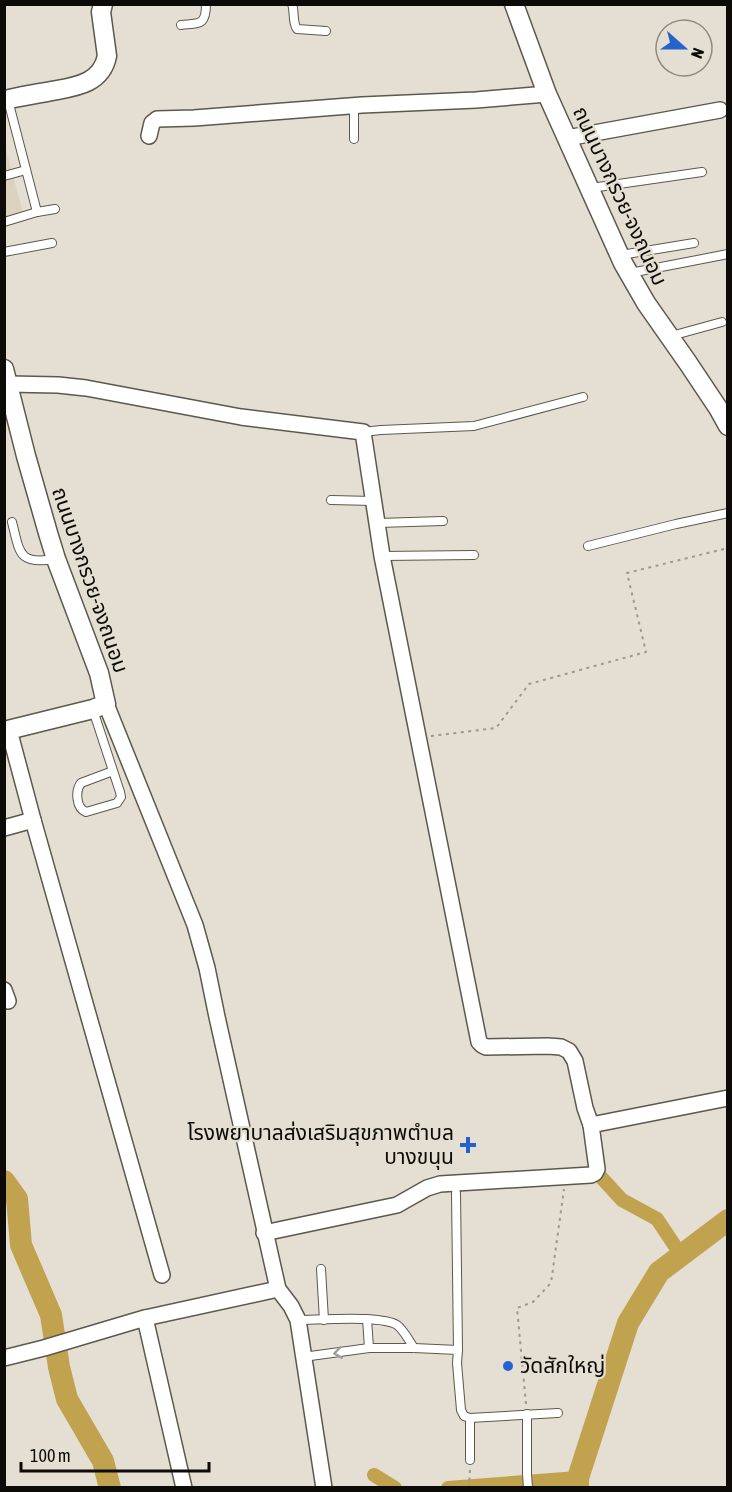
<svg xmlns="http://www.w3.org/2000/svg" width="732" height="1492" viewBox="0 0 732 1492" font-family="'Asap Condensed','Noto Sans Thai',sans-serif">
<rect width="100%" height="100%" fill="#e4dfd2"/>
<path fill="#dbd3bf" d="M4,142L23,213L4,219Z"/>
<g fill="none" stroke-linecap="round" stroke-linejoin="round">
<g stroke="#c1a34f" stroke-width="14">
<path d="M600,1176L622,1200L657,1219L681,1255"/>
<path d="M374,1475L395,1488"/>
<path d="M448,1488L578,1478"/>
</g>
<g stroke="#c1a34f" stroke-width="22">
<path d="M4,1181L17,1199L21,1245L51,1315L59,1367L67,1399L103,1461L110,1488"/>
<path d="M578,1488V1478L628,1323L659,1272L728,1220"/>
</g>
<defs>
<g id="service">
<path d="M292,4C295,12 292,22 297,29L326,31"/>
<path d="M181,25C199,23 206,26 206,4"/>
<path d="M8,100L37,212L55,209"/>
<path d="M354,139V105"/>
<path d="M4,176L26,170"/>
<path d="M591,188L702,172"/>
<path d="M4,222L37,212"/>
<path d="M4,252L52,243"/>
<path d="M621,255L694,243"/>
<path d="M630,273L728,254"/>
<path d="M671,336L722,322"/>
<path d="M363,432L381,430L474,426L583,397"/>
<path d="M331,500L373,501"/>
<path d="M12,522C20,553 18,565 55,559"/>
<path d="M378,523L443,521"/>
<path d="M588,546L676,524L728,513"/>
<path d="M382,556L474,555"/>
<path d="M93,710L120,792L121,797L117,803L86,812C76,808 75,791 81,783L113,771"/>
<path d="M456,1193L458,1350"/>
<path d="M321,1269L324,1320"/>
<path d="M367,1319L369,1348"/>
<path d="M298,1320C319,1320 383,1315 397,1325C404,1330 409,1341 414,1348"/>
<path d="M303,1357L369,1348H414L458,1350L457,1363L461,1410L464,1416L470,1418L558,1413"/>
<path d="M527,1414V1474L528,1488"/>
<path d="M470,1460V1418"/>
</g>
<g id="minor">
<path d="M149,136L152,123L157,119L194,118L362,105L476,100L547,94"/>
<path d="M567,138L720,110"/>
<path d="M8,384L58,385L86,388L241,417L363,432L382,556L479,1042L482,1045L486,1047L548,1046L561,1047L569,1051L575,1061L585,1108L591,1125"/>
<path d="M106,704L195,925L207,968L217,1017L278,1289L291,1306L298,1320L324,1488"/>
<path d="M9,730L33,820L162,1275"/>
<path d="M4,828L33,820"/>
<path d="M4,990L8,1001"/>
<path d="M264,1233L397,1205L427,1188L440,1184L591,1175L595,1173L597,1169L591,1125L728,1098"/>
<path d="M145,1318L184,1488"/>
<path d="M4,1358L44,1348L145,1318L278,1289"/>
</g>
<g id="tertiary">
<path d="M514,4L547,94L623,263L646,303L688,363L718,408L728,426"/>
<path d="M4,100C19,97 33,94 47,92C71,87 101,86 107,56L101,12L103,4"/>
<path d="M4,369L26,456L48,533L56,559L99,673L106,704L93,709L4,731"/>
</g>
</defs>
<use href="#service" stroke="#5c584c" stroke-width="10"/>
<use href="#minor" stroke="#5c584c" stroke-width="18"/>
<use href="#tertiary" stroke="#5c584c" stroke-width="21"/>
<g stroke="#9d998f" stroke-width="2" stroke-dasharray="3 4.5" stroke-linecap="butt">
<path d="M431,736L496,728L529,684L646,652L627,573L728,548"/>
<path d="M526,1404L517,1308L533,1302L551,1283L564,1189"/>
<path d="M469,1488L470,1469"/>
</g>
<use href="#service" stroke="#fff" stroke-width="8"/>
<use href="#minor" stroke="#fff" stroke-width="15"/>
<use href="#tertiary" stroke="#fff" stroke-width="18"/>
</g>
<defs><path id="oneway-chevron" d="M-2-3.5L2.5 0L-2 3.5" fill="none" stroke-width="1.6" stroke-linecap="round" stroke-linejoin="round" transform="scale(1.5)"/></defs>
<use stroke="#9e9d9c" href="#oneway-chevron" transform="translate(338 1353) rotate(172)"/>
<g fill="#2761ce" stroke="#e4dfd2" stroke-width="2">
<path d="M465 1136h6v6h6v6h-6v6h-6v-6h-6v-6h6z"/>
<circle cx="508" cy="1366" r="6"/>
</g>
<g text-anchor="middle" stroke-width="4.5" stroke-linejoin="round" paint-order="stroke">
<g font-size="21" fill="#0d0b07" stroke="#e4dfd2">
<text transform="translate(620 196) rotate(65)" y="7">ถนนบางกรวย-จงถนอม</text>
<text transform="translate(90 580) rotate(71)" y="7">ถนนบางกรวย-จงถนอม</text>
</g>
<g font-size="21" fill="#0d0b07" stroke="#e4dfd2" text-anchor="end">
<text x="454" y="1140">โรงพยาบาลส่งเสริมสุขภาพตำบล<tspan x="454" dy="24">บางขนุน</tspan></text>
<text x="520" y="1373" text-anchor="start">วัดสักใหญ่</text>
</g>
</g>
<rect width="732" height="1492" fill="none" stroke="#0d0b07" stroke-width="12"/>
<g transform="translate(684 48) rotate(111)"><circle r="28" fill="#e4dfd2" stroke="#8e8a81" stroke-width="1.5"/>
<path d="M0-4.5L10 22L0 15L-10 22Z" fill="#2761ce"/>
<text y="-9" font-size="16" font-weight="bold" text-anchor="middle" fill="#0d0b07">N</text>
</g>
<path d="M21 1462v9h188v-9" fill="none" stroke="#0d0b07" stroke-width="3"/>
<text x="30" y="1462" font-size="18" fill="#0d0b07" stroke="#e4dfd2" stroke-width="4.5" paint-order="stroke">100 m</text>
</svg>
